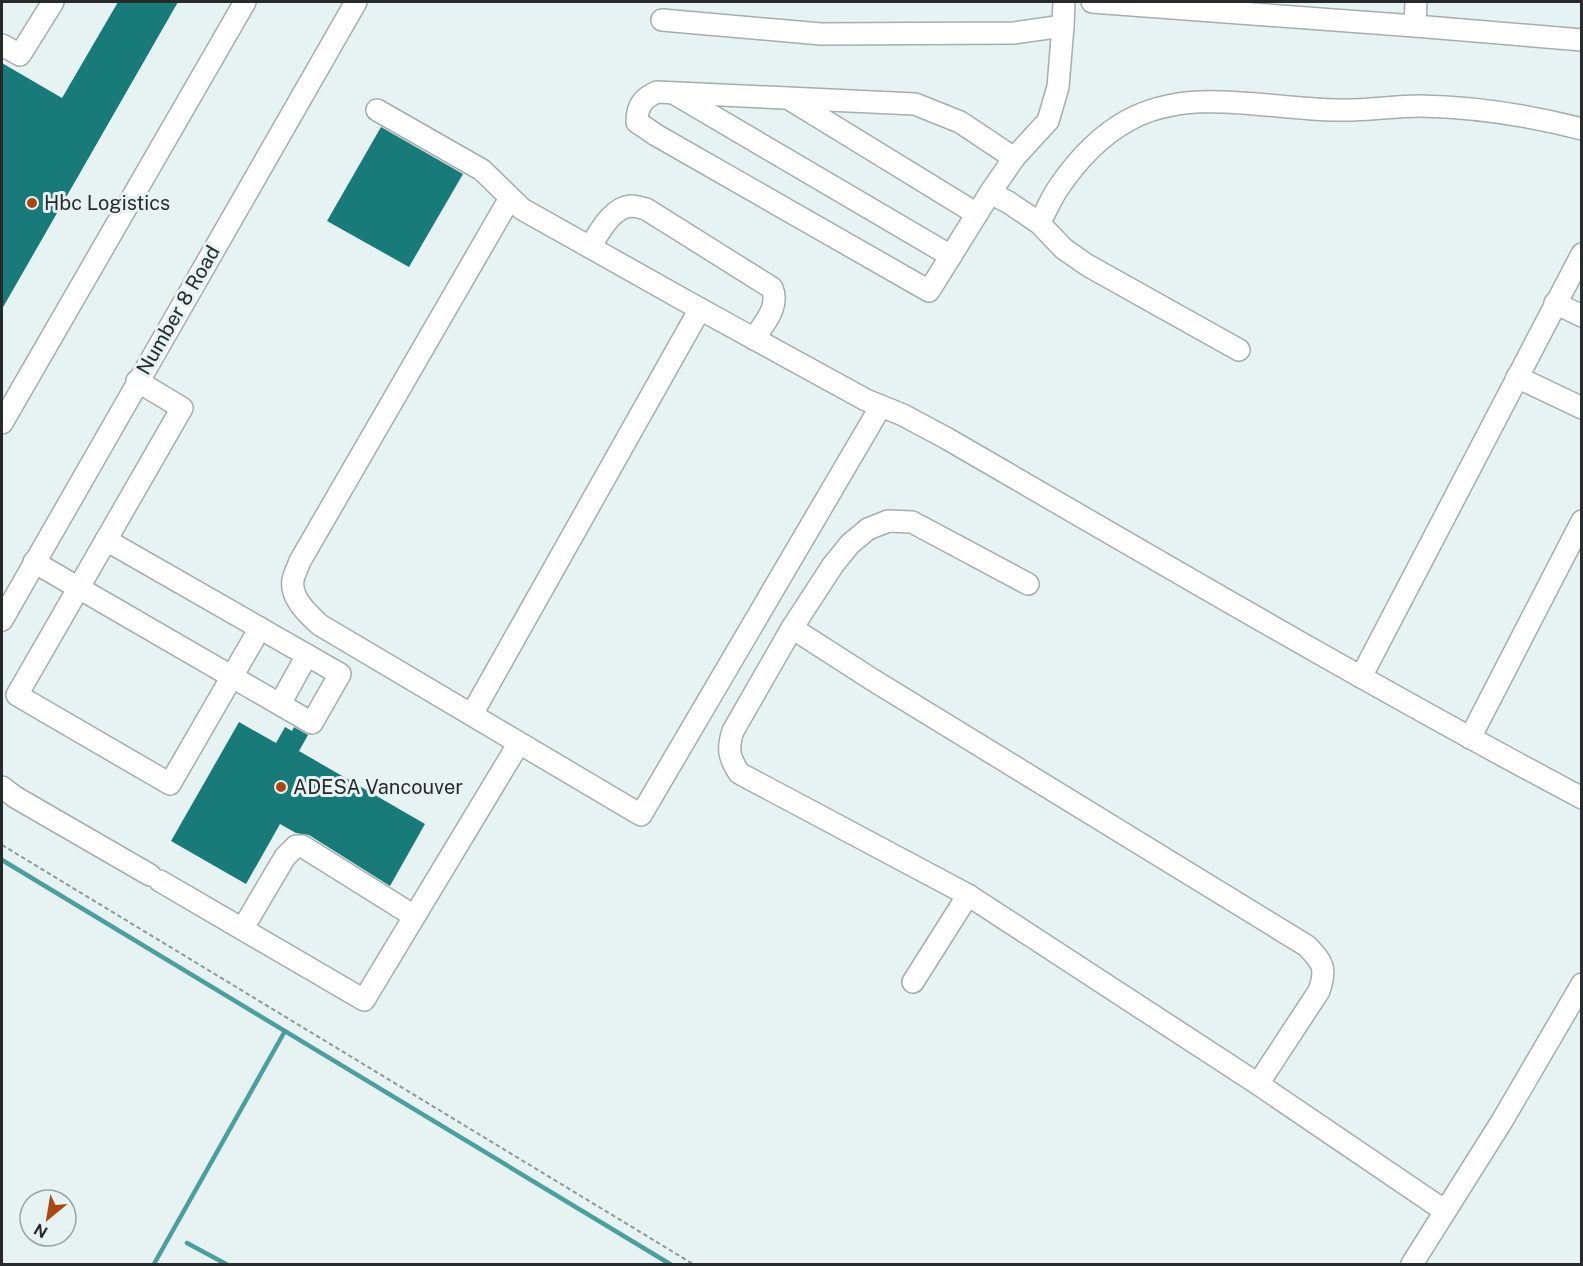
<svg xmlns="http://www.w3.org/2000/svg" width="1583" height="1266" viewBox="0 0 1583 1266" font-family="'Public Sans',sans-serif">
<rect width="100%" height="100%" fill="#e7f3f2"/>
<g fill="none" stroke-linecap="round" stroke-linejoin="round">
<g stroke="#4c9f9e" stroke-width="4.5">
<path d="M2,860L670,1264"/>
<path d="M187,1243L226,1264"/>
<path d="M154,1264L285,1031"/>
</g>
</g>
<g fill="#187a79">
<path d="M118,2H178L2,309V63L62,98Z"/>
<path d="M381,127L463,174L409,267L327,221Z"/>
<path d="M239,722L276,743L285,727L292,731L294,727L308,735L299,751L425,824L390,886L309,835L296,833L280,824L246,884L171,841Z"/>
</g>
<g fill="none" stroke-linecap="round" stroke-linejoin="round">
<defs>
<g id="minor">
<path d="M1092,2L1415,26L1416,2"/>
<path d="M662,20L821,34L1014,33L1063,26L1064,2"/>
<path d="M1415,26L1582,40"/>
<path d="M2,45L20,55L53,2"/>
<path d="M675,94L951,256"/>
<path d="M791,100L977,214"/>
<path d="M377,110L482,170L522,209L700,309L866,400L903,415L946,438C1157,560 1367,684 1582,798"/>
<path d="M1014,158L1048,121L1058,87L1063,26"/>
<path d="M990,193L1014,158L960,122L915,104L657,92C643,98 637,106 637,122L656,135L929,291L990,193L1008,202L1039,223L1064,249L1087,265L1239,350"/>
<path d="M510,198L300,561C298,567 294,574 293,580C290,598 308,614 320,625L641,815L881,406"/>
<path d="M1039,223C1046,212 1051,198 1059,187C1076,162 1100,136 1127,121C1191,85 1268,110 1338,110C1365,111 1392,106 1420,106C1475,107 1528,115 1582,129"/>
<path d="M590,247C599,233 612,207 631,206C636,206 642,208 646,209L772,288C780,307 764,323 754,339"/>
<path d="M1555,303L1582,316"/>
<path d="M1517,377L1582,408"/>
<path d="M137,381L182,408L17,695L170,784L260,628"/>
<path d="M2,423L245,2"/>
<path d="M34,562L312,723L340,674L106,540"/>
<path d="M2,620L356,2"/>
<path d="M792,628L833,565L850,544L868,529L888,521L912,522L1028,584"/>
<path d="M1361,677L1582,254"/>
<path d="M280,704L307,655"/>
<path d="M472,714L700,309"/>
<path d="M1470,738L1582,521"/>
<path d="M2,787L15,797L150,875"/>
<path d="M160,881L364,1000L519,743"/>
<path d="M243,928L285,857L296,846H302L414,916"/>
<path d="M913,982L968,895"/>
<path d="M1258,1084L1319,991C1327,968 1323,963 1307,946L873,680L792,628L733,731C727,749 729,757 739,773L968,895L1258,1084L1445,1211"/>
<path d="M1412,1264L1502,1121L1582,984"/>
</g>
</defs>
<use href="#minor" stroke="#a3aead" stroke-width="24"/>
<path stroke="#8f9797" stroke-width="2" stroke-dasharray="4.5 3" stroke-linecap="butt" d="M2,845L693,1264"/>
<use href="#minor" stroke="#fff" stroke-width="21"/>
</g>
<g fill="#ab4811" stroke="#e7f3f2" stroke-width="2">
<circle cx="32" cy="203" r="6"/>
<circle cx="281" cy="787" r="6"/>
</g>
<g text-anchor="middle" stroke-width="6" stroke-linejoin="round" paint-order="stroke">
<g font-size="20" fill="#262a2a" stroke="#e7f3f2" text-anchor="start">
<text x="44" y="210">Hbc Logistics</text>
<text x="293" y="794">ADESA Vancouver</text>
</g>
<g font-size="20" fill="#262a2a" stroke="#e7f3f2">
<text transform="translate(178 310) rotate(-60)" y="7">Number 8 Road</text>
</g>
</g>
<rect width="1583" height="1266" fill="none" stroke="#262a2a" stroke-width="6"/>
<g transform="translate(48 1218) rotate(210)"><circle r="28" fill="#e7f3f2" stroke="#9aa3a2" stroke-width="1.5"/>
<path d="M0-4.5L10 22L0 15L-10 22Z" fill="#ab4811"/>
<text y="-9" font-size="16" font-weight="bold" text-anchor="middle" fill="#262a2a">N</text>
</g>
</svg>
